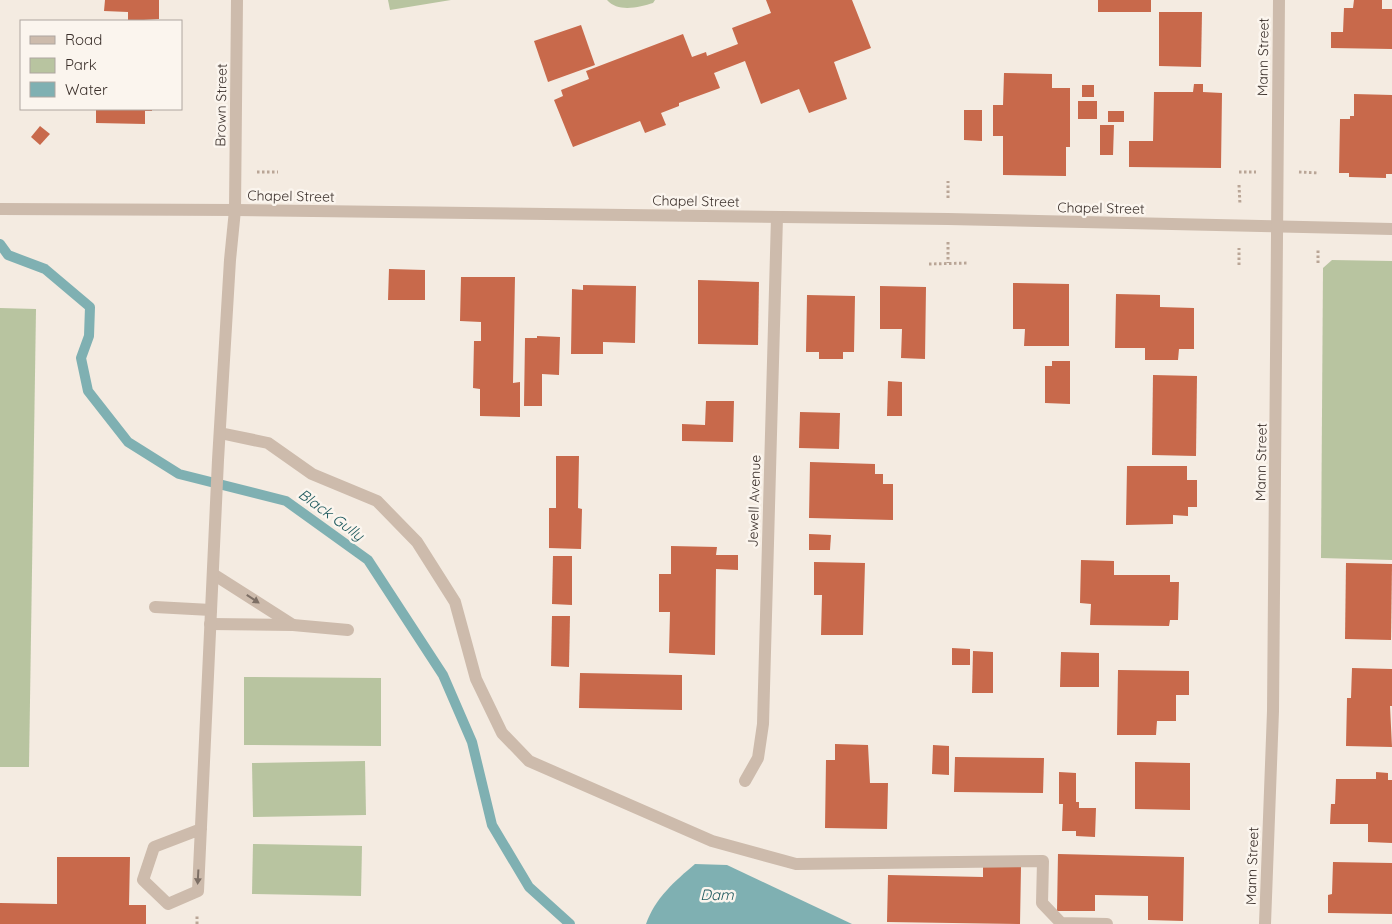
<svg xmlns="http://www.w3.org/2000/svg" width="1392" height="924" viewBox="0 0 1392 924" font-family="Quicksand,sans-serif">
<rect width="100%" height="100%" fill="#f4ebe1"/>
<g fill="#b8c4a0">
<path d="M388,0H451L390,10Z"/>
<path d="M607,0H655L653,3C640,7 618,13 607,0Z"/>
<path d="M1332,260L1392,261V560L1321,558L1323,268Z"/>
<path d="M0,308L36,309L29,767H0Z"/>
<path d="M244,677L381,678V746L244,745Z"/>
<path d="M365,761L366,815L253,817L252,763Z"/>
<path d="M253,844L362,846L361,896L252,894Z"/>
</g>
<path fill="#7fb0b2" d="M695,864L727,865L852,924H646C655,898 675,881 695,864Z"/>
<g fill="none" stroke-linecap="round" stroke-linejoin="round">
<path stroke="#7fb0b2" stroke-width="10" d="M0,244L8,255L45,269L90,307L89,336L81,358L88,391L128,442L179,474L286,501L368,560L443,675L472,742L492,825L529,887L570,924"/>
</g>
<g fill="#c8694b">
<path d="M105,0H159V19L128,21V12L104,11Z"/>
<path d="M766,0H852L871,48L834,62L847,99L809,113L799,89L761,104L745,61L714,73L720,88L679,103V106L661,113L666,125L645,133L640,121L573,147L554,100L563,96L561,90L589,79L586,71L683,34L692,57L706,52L707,56L738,44L732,28L771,13Z"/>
<rect x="1098" y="0" width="53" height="12"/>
<path d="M1354,0H1382V9H1392V49L1331,48V32H1343L1344,8H1353Z"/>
<path d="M1159,12H1202L1201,67L1159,66Z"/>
<path d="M581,25L595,65L548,82L534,41Z"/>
<path d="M1004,73L1052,74V88H1070V147H1066V176L1003,175V136H993V105H1003Z"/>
<path d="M1194,84H1203V92L1222,93L1221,168L1129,167V141H1153L1154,92H1193Z"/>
<rect x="1082" y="85" width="12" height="12"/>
<path d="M1354,94L1392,95V174H1386V178L1349,177V173H1339L1340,119H1350V116H1354Z"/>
<rect x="1078" y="101" width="19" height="18"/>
<path d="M96,109H152V111H145V124L96,123Z"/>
<path d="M964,110H982V141L964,140Z"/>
<rect x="1108" y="111" width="16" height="11"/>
<path d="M1100,125H1114L1113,155H1100Z"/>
<path d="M40,126L50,134L40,145L31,137Z"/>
<path d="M389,269L425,270V300H388Z"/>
<path d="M461,277H515L513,383L520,382V417L480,416V389L473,388L474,341H481V322L460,321Z"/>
<path d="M698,280L759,282L758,345L698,344Z"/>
<path d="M1013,283L1069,284V346H1024L1025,329H1013Z"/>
<path d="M583,285L636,286L635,343L603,342V354H571L572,289L583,290Z"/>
<path d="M880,286L926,287L925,359L901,358L902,329H880Z"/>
<path d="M1116,294L1160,295V307L1194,308V349H1179L1178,360H1145V348H1115Z"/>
<path d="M807,295L855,296L854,352H843V359H819V352H806Z"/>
<path d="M537,336L560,337L559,375L542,374V406H524L525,338H537Z"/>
<path d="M1052,361H1070V404L1045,403V366H1052Z"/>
<path d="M1153,375L1197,376L1196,456L1152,455Z"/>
<path d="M888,381L902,382V416H887Z"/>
<path d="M706,401H734L733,442L682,441V424L705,425Z"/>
<path d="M800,412L840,413L839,449L799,448Z"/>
<path d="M556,456H579L578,508L582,509L581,549L549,548V508H556Z"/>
<path d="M810,462L875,464V474H883V484H893V520L809,518Z"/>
<path d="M1127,466H1187V480H1197V507H1188V516L1173,515V524L1126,525Z"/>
<path d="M809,534L831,535L830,550H809Z"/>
<path d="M671,546L717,547L716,555H738V570L716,569L715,655L669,653L670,612H659V574H671Z"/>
<path d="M553,556H572V605L552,604Z"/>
<path d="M1081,560L1114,561V575H1170V582H1179L1178,620H1170L1169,626L1090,625L1091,604L1080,603Z"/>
<path d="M814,562L865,563L863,635H821L822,595H814Z"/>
<path d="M1346,563L1392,564L1391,640L1345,639Z"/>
<path d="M552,616H570L569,667L551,666Z"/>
<path d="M952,648L970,649V665H952Z"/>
<path d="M973,651L993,652V693H972Z"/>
<path d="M1061,652L1099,653V687H1060Z"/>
<path d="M1352,668L1392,669V706H1390L1392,747L1346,746L1347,698H1351Z"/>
<path d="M1118,670L1189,671V695H1176V721H1157L1156,735H1117Z"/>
<path d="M580,673L682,675V710L579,708Z"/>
<path d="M835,744L868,745L870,783H888L887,829L825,828L826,760H835Z"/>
<path d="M933,745L949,746V775L932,774Z"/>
<path d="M955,757L1044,758L1043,793L954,792Z"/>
<path d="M1135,762L1190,763V810L1135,809Z"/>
<path d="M1059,772L1076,773V802H1079V808H1096L1095,837L1076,836V831H1062L1063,804H1059Z"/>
<path d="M1376,772L1388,773V780H1392V843L1368,842V824H1330L1331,804H1335L1336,779H1376Z"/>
<path d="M1058,854L1184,857L1183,921L1148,920V896L1095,895V911H1057Z"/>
<path d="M57,857H130L129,905H146V924H0V903L57,904Z"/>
<path d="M1333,862L1392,863V914L1328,913V895L1332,894Z"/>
<path d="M983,866L1021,867L1020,924L887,922L888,875L983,877Z"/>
</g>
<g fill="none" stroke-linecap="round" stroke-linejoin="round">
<g stroke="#b9a596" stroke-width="3" stroke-dasharray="2.5 2.5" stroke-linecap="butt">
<path d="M257,172H278"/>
<path d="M1239,172H1256"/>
<path d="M1299,172L1319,173"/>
<path d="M1239,185L1240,205"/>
<path d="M948,198V181"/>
<path d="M948,242V263"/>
<path d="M1318,263V248"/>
<path d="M929,264L969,263"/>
<path d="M1239,265V248"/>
<path d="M197,924V915"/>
</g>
<g stroke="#cdbbac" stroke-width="12">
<path d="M0,209L235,210L948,219L1392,229"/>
<path d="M220,433L268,443L312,474L377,501L417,542L455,602L476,679L502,733L529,761L712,841L796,864L1043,861L1042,903L1061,923L1107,924"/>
<path d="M213,574L293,625"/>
<path d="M155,607L211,610"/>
<path d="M210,624L293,625L348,630"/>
<path d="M745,781L758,758L763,724L777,217"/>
<path d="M201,829L154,847L143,880L168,904L198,891L218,460L230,260L235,210L237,0"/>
<path d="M1265,924L1273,711L1279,0"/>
</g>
</g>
<defs><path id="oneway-solid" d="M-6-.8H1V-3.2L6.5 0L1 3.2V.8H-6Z" transform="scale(1.25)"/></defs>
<g fill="#7d6f65">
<use href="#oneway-solid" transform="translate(253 599) rotate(33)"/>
<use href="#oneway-solid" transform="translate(198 877) rotate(93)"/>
</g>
<g text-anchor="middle" stroke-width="5" stroke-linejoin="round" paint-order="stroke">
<g font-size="14" fill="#3b302b" stroke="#fbf5ee">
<text transform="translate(1263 57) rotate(-89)" y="5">Mann Street</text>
<text transform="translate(221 105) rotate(-89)" y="5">Brown Street</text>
<text transform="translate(291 196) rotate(1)" y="5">Chapel Street</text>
<text transform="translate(696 201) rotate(1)" y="5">Chapel Street</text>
<text transform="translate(1101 208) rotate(1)" y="5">Chapel Street</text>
<text transform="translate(1261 462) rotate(-89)" y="5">Mann Street</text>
<text transform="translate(754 501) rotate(-88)" y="5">Jewell Avenue</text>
<text transform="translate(1252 866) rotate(-88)" y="5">Mann Street</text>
</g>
<g font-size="15" font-style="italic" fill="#1f5a5e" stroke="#fbf5ee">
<text transform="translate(331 515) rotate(36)" y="5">Black Gully</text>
<text x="717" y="900">Dam</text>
</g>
</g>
<rect x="20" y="20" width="162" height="90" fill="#fbf5ee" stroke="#aea6a0"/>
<rect x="30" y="36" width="25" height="8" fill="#cdbbac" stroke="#aea6a0"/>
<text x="65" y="45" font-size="15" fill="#3b302b">Road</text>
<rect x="30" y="58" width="25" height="15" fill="#b8c4a0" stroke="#aea6a0"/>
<text x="65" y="70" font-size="15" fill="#3b302b">Park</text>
<rect x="30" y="82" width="25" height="15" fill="#7fb0b2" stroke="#aea6a0"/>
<text x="65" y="95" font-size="15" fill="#3b302b">Water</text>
</svg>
